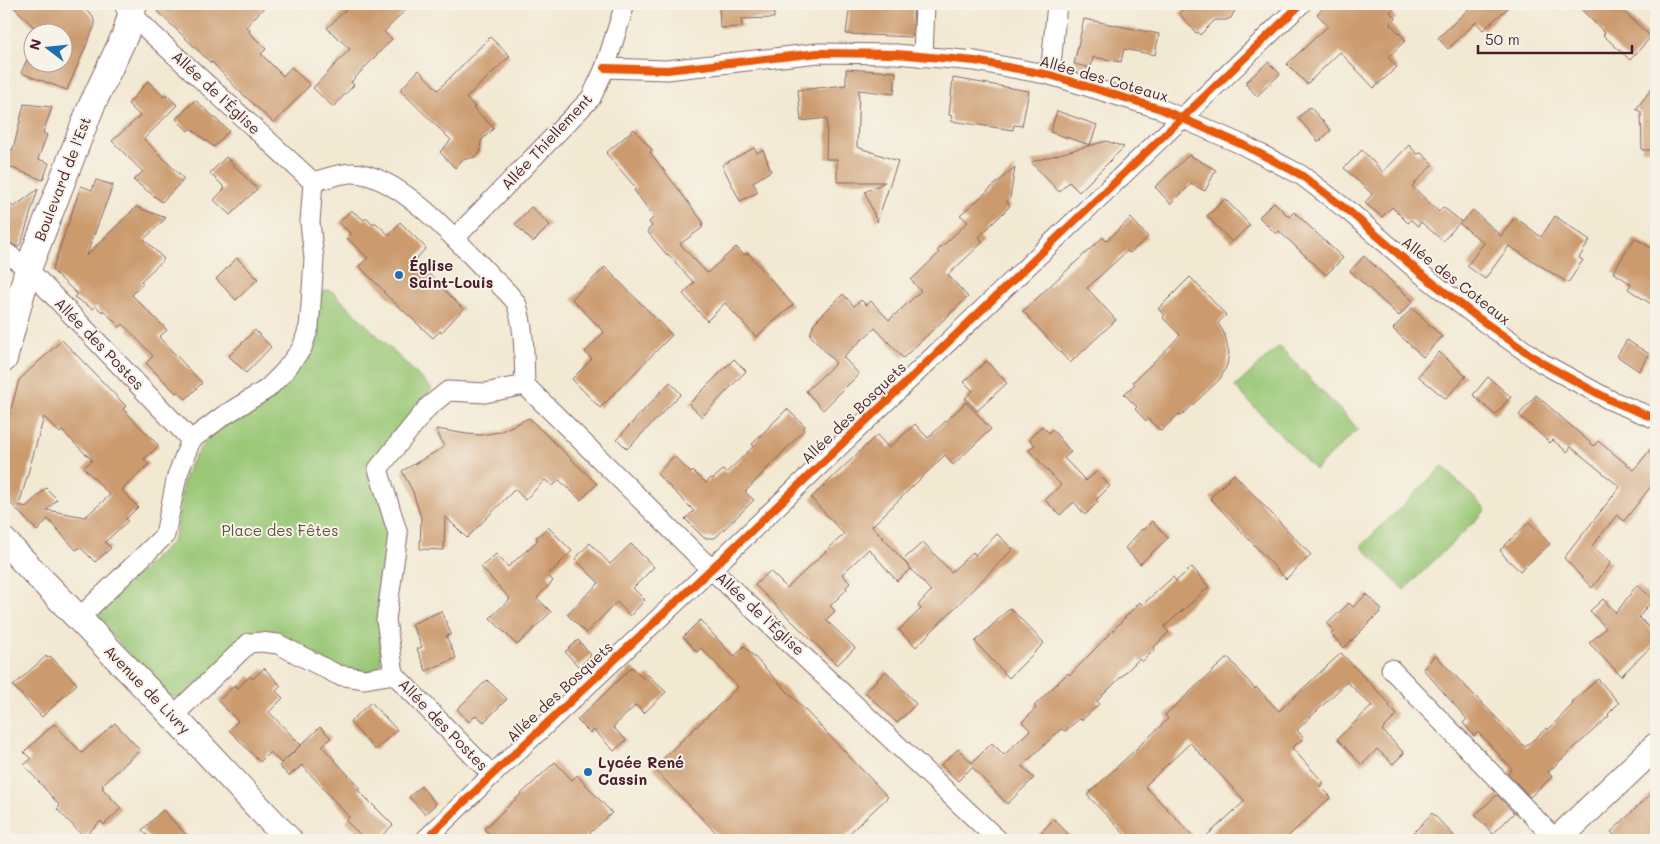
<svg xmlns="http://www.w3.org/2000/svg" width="1660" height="844" viewBox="0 0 1660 844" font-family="Mali,sans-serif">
<rect width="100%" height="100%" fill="#f7f3e8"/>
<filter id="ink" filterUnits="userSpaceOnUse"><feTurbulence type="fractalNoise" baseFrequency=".02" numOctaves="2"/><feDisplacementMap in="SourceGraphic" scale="10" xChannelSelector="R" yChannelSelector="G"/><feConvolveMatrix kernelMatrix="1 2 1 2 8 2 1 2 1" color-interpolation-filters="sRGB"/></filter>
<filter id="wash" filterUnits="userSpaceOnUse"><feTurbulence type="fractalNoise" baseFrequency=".0096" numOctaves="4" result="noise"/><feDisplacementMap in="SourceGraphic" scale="20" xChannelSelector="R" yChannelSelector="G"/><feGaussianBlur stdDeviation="1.12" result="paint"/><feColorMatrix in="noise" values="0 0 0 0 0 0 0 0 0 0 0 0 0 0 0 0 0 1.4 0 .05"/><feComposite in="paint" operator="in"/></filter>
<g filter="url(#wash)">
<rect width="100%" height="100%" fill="#f2e9d3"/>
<g fill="#9ac877" stroke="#727451">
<path d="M329,290L334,293L432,389L369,460L366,466L367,471L383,504L387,522L388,542L378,603L381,663L375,670L368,672L333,665L306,648L267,633L257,634L181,697H174L167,694L101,624L99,617L101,609L172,542C182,521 177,498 185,477C190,461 201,447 212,434L288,381L298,369L309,351L320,295L323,291Z"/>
<path d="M1279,346L1358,429L1315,470L1235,387Z"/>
<path d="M1443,466L1486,510L1404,590L1361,546Z"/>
</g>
<g id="blocks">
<g fill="#cb9a6d" fill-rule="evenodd">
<path d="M11,4H80L93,17L95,25L67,90L21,73L32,48V62H62V32H39Z"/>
<path d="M150,4H267L246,27L250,30L249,32L266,49L261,54L283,76L291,67L310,85L274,123L238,90L212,62L211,63Z"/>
<path d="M352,4H411L384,32L392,39L351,82L354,85L333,107L313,88L350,49L327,28Z"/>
<path d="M719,4H774V18L741,19L742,27L720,28Z"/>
<path d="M850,4H888V5L914,7L912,37L846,34Z"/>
<path d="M1189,4H1238L1231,18L1226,20H1215L1200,35L1198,32L1196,33L1179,13Z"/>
<path d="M1328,4H1399L1390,12L1396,18L1390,24L1406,40L1388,57L1397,67L1374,88L1340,52L1307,84L1287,64L1328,26L1317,14Z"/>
<path d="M1474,4H1512L1483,30L1476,22L1448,49L1438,38Z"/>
<path d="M1576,4H1616L1651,37L1630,60L1603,35L1605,33Z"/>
<path d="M1084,19L1159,34L1155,55L1124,49L1121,62L1093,57L1091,68L1074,64Z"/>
<path d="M490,37L510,56L466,98L475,107L473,108L494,128L481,141L480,153L475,157L462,160L455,168L440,152L451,140L400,90L419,70L438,90Z"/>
<path d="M1268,62L1280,74L1257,96L1245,83Z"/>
<path d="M846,69L896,72L894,94L859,90L857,147L898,161L877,222L865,192L885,182H837V159H826L827,118L801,121L798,90L846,85Z"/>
<path d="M953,78L1029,91L1022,126L1014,125L1013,130L951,121L952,116L949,115Z"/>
<path d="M148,81L164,97L166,94L177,105L144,139L184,179L162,202L133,180L143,172L112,141L140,116L128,104Z"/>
<path d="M1656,83V150H1642L1641,112L1636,109Z"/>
<path d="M195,100L229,131L214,147L190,128L188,131L176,119Z"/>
<path d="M24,104L52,107L43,133L47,135L38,159L49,163L43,180L4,165V147L13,150Z"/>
<path d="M1310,107L1331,130L1319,142L1298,118Z"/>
<path d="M1057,111L1097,125L1090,145L1050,132Z"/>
<path d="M634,129L652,150L650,152L703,222L702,228L680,244L707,273L736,247L744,255L748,253L793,305L756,337L725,303L707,321L683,294L694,283L668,254L667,255L647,231L652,226L649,222L654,217L634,190L636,188L606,153Z"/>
<path d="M1106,141L1124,147L1079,192L1069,182L1059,192L1031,162Z"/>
<path d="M1409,145L1417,154L1421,153L1433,164L1412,186L1439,212L1443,207L1461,221L1443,241L1421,222L1418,226L1411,220L1408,223L1392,207L1382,217L1365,203L1372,194L1344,168L1362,150L1383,172Z"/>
<path d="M754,148L757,153L763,150L771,171L753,182L758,192L740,201L722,165Z"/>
<path d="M1189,155L1216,170L1205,191L1191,184L1171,204L1155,187Z"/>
<path d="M226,157L257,189L230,215L214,200L225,188L210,173Z"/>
<path d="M1015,167L1010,198L1006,201L1010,206L979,237L983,242L948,275L968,297L903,358L875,328L843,357L859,374L823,410L806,391L836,363L810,335L814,323L843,294L854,306L861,300L866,305L871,301L889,320L921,291L911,280L939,253L937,251L968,222L960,215Z"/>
<path d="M96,180L113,185L86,256L136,207L166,218L144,239L164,259L141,281L143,283L132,295L167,330L159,337L202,383L186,399L178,392L176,393L146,363L153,356L123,324L120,327L103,310L102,312L96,306L93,309L74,297L77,294L52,270L81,186L92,190Z"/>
<path d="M38,189L21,244L17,247L10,242L4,240V200L14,207Z"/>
<path d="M1225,199L1250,225L1232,242L1207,216Z"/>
<path d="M1274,202L1289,217L1294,212L1343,258L1326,275L1279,231L1276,234L1259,217Z"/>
<path d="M531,207L550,225L533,242L515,224Z"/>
<path d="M351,210L364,220L367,218L372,223H376L389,235L400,222L426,248L415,260L463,309L441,333L440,331L433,338L383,292L384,291L359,266L368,258L347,238L351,234L339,223Z"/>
<path d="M1473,210L1501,236L1515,217L1541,237L1555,216L1590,240L1579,258L1583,260L1568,283L1509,246L1485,279L1467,266L1484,243L1460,224Z"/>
<path d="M1131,218L1148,237L1130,253L1127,251L1087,288L1116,320L1070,363L1023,311L1103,237L1106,241Z"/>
<path d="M1635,238L1656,251V295L1651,304L1628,289L1631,284L1613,272Z"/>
<path d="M1364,256L1413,301L1399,316L1350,271Z"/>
<path d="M237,258L258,279L236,300L216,279Z"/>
<path d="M605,267L672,335L600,408L572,379L592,359L585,352L604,332L572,299Z"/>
<path d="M1190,277L1226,315L1218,323L1225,335L1229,353L1227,365L1220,379L1181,416L1179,414L1161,431L1148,419L1146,421L1135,409L1137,407L1124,394L1135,384L1133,382L1170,346L1180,335L1163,318L1165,315L1158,309Z"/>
<path d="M1412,308L1442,337L1423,357L1393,329Z"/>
<path d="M255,330L271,347L246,373L229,356Z"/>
<path d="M62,340L126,406L123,409L159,446L144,459L149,464L122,490L138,507L126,519L128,521L105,542L111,548L95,562L80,547L76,550L48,519L37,531L4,496V434L19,380ZM44,417L60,433L62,431L92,460L84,468L110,495L85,517L47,510L57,499L46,488L26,507L19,505Z"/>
<path d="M1627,340L1649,354L1639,371L1617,356Z"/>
<path d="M1439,352L1466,376L1446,399L1418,376Z"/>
<path d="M734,359L746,371L702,417L689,404Z"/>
<path d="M986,361L1007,383L977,411L965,398L973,391L964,382Z"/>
<path d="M1488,377L1511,397L1495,415L1473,395Z"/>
<path d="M670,382L681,394L627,449L617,439Z"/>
<path d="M1536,395L1594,446L1598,441L1634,470L1656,442V480L1624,521L1617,515L1592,546L1611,563L1592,588L1564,558L1620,487L1571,447L1567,452L1553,440L1550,443L1519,415Z"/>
<path d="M966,402L991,429L953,465L945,455L872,526L911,569L897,581L869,549L842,574L850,583L846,587L847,589L830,606L835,611L826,620L855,648L837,665L755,585L770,571L787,588L844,534L811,498L877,435L889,448L915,424L928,438Z"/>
<path d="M787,409L805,426L803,429L804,430L745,492L754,500L715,538H704L685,519L694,511L657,474L674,456L691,473L693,471L706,483L711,478L713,479L723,470L726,473L754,446L752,444Z"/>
<path d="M529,418L597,484L581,500L559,480L553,486L545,480L525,500L515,489L467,538L445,516L444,550L420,549L421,518L413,492L402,471L444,447L436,429L467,434L481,435L499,432Z"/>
<path d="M1042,426L1049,433L1052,429L1071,452L1064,458L1086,481L1096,472L1110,486L1096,500L1098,502L1085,515L1074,502L1060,515L1045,500L1061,485L1029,450L1035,445L1029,439Z"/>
<path d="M1234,474L1311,555L1286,579L1210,498Z"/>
<path d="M1152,521L1168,538L1140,564L1125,548L1142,529L1143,530Z"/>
<path d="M1529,522L1550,544L1520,571L1505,557L1500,550Z"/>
<path d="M548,527L572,551L548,575L553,581L537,598L551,612L517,645L490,618L510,599L481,567L496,554L508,567L538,540L536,538Z"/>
<path d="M997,534L1013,549L916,647L899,630L921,609L918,605L931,591L903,560L923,542L951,572L973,552L975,555Z"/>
<path d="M590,543L610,564L631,544L654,567L633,588L645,600L630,616L617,602L586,633L567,614L599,583L575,559Z"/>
<path d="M1192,567L1209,587L1164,627L1169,632L1154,647L1155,649L1142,662L1139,659L1097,701L1099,704L1082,720L1079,719L1065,731L1061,729L1022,766L1034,778L1007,804L972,767L958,781L941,765L958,749L972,763L992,743L1004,755L1030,730L1022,722L1036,708L1034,706L1068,673L1070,675L1140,602L1142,605L1173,577L1176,581Z"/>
<path d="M1637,585L1653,599L1639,617L1656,635V642L1621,676L1589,643L1606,628L1590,611L1603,599L1616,613Z"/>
<path d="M1367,594L1382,610L1344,648L1331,634L1334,631L1327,624L1349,603L1353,607Z"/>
<path d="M1010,608L1044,643L1009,678L975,642Z"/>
<path d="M441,611L451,634L446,636L456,658L426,671L417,649L422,647L412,624Z"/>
<path d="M700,620L734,657L744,646L888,797L842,840H723L653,768L738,687L701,648L697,652L683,637Z"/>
<path d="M578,640L591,655L579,667L565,652Z"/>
<path d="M1341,653L1390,704L1389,706L1397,715L1382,730L1404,753L1393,764L1377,749L1362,765L1337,739L1372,706L1347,682L1297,730L1304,738L1292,748L1324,783L1320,786L1331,797L1284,840H1202L1245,801L1190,743L1145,786L1197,840H1130L1087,795L1168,719L1165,715L1228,657L1255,689L1256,687L1279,711Z"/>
<path d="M1435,655L1525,747L1547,728L1548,730L1573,704L1572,702L1598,679L1619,703L1608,714L1609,716L1548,772L1552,777L1530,797L1508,774L1512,769L1478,732L1474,736L1463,723L1467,719L1423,669Z"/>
<path d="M46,656L47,658L50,656L77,684L42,717L13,686Z"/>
<path d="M632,667L644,679L648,675L666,692L644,713L636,705L613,727L626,740L614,751L594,730L590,733L577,720Z"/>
<path d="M264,668L281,686L276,691L283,698L269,712L301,745L281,763L270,752L260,762L229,730L238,721L218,701L235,685L238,688L250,676L253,679Z"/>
<path d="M886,671L916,704L897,723L865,692Z"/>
<path d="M487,680L507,699L484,722L476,715L469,722L457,709Z"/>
<path d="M371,702L397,730L375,750L350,722Z"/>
<path d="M115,723L140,750L102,785L104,787L102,788L121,808L104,825L101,821L84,837L57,809L60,806L24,765L31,759L24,752L54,724L82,753Z"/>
<path d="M320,727L331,738L322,746L360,788L358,790L393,825L377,840H366L346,821L349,817L302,765L289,776L279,766Z"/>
<path d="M555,762L572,780L577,775L612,813L582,840H495L484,829Z"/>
<path d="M421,786L436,804L425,814L409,797Z"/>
<path d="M1656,789V840H1619L1611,832Z"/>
<path d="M1497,795L1514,813L1493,834L1475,815Z"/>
<path d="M163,810L191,840H152L142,830Z"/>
<path d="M1432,813L1458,840H1407Z"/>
<path d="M1054,819L1074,840H1033Z"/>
</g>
</g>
</g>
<g filter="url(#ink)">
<use href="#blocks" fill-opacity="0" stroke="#856666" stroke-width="1"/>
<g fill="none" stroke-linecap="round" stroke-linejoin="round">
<defs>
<g id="street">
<path d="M125,7L151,33L313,182"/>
<path d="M923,57L925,4"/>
<path d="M605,68L667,70L818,53L896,54L975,61L1050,75L1161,109L1243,145L1301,175L1351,213L1419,272L1477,317L1542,363L1610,400L1656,419"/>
<path d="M1050,75L1057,4"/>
<path d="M313,182C324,179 342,172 354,173C400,175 459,243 489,274C496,282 514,297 517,305C525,331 524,359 525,385L711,569L998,840"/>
<path d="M455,238L591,98L605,68L625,4"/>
<path d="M4,251L28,269L191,440"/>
<path d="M79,618L165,535L177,476L191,440L223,416L267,389L283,373L302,348L309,327L311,304L314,259L310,222L313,182"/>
<path d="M1391,669L1556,840"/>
<path d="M394,674L386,620L398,534L378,469L428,407L448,391L485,393L525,385"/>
<path d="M394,674L492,775"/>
<path d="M173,716L249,643L261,642L278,644L338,675L365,679L394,674"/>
<path d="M425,840L492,775L725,556L1301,4"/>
</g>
<g id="secondary">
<path d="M4,359L28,269L91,107L125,35L134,4"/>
<path d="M4,541L173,716L289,840"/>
<path d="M1557,840L1656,746"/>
</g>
</defs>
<use href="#street" stroke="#856666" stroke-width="21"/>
<use href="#secondary" stroke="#856666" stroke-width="28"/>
<use href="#street" stroke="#fff" stroke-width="19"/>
<use href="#secondary" stroke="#fff" stroke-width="26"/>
<defs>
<g id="cycleway">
<path d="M605,68L667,70L818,53L896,54L975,61L1050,75L1161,109L1243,145L1301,175L1351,213L1419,272L1477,317L1542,363L1610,400L1656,419"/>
<path d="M425,840L492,775L725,556L1301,4"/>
</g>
</defs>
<use href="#cycleway" stroke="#f7f3e8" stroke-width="11"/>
<use href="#cycleway" stroke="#e8590c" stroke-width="8"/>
</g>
</g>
<g fill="#1f6fb2" stroke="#f7f3e8" stroke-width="2">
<circle cx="399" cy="275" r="5"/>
<circle cx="588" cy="772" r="5"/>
</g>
<g text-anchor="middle" stroke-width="4" stroke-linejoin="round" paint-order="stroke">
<g font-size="15" fill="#4a1f2b" stroke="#f7f3e8">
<text transform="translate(1104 79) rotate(16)" y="5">Allée des Coteaux</text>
<text transform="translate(216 93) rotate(43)" y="5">Allée de l'Église</text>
<text transform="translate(547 142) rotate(-47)" y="5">Allée Thiellement</text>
<text transform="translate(63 179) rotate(-69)" y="5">Boulevard de l'Est</text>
<text transform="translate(1456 281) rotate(38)" y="5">Allée des Coteaux</text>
<text transform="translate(99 344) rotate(46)" y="5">Allée des Postes</text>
<text transform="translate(854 413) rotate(-44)" y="5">Allée des Bosquets</text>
<text transform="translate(760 614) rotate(43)" y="5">Allée de l'Église</text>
<text transform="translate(147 690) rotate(46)" y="5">Avenue de Livry</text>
<text transform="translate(560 692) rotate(-43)" y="5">Allée des Bosquets</text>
<text transform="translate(443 725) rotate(46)" y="5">Allée des Postes</text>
</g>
<g font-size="15" font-weight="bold" fill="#4a1f2b" stroke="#f7f3e8" text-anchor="start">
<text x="409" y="271">Église<tspan x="409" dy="17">Saint-Louis</tspan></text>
<text x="598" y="768">Lycée René<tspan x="598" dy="17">Cassin</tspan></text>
</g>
<g font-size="15" fill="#625242" stroke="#f7f3e8">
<text x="280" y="536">Place des Fêtes</text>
</g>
</g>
<rect width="1660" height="844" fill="none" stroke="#f7f3e8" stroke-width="20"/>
<g transform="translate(48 48) rotate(286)"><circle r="24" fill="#f7f3e8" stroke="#b29e9c"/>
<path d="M0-4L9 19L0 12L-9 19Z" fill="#1f6fb2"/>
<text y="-8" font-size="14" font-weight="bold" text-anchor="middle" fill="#4a1f2b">N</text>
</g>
<path d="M1478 45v8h154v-8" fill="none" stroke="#4a1f2b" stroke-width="2.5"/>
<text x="1485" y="45" font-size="15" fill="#4a1f2b" stroke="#f7f3e8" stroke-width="4" paint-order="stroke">50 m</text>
</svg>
